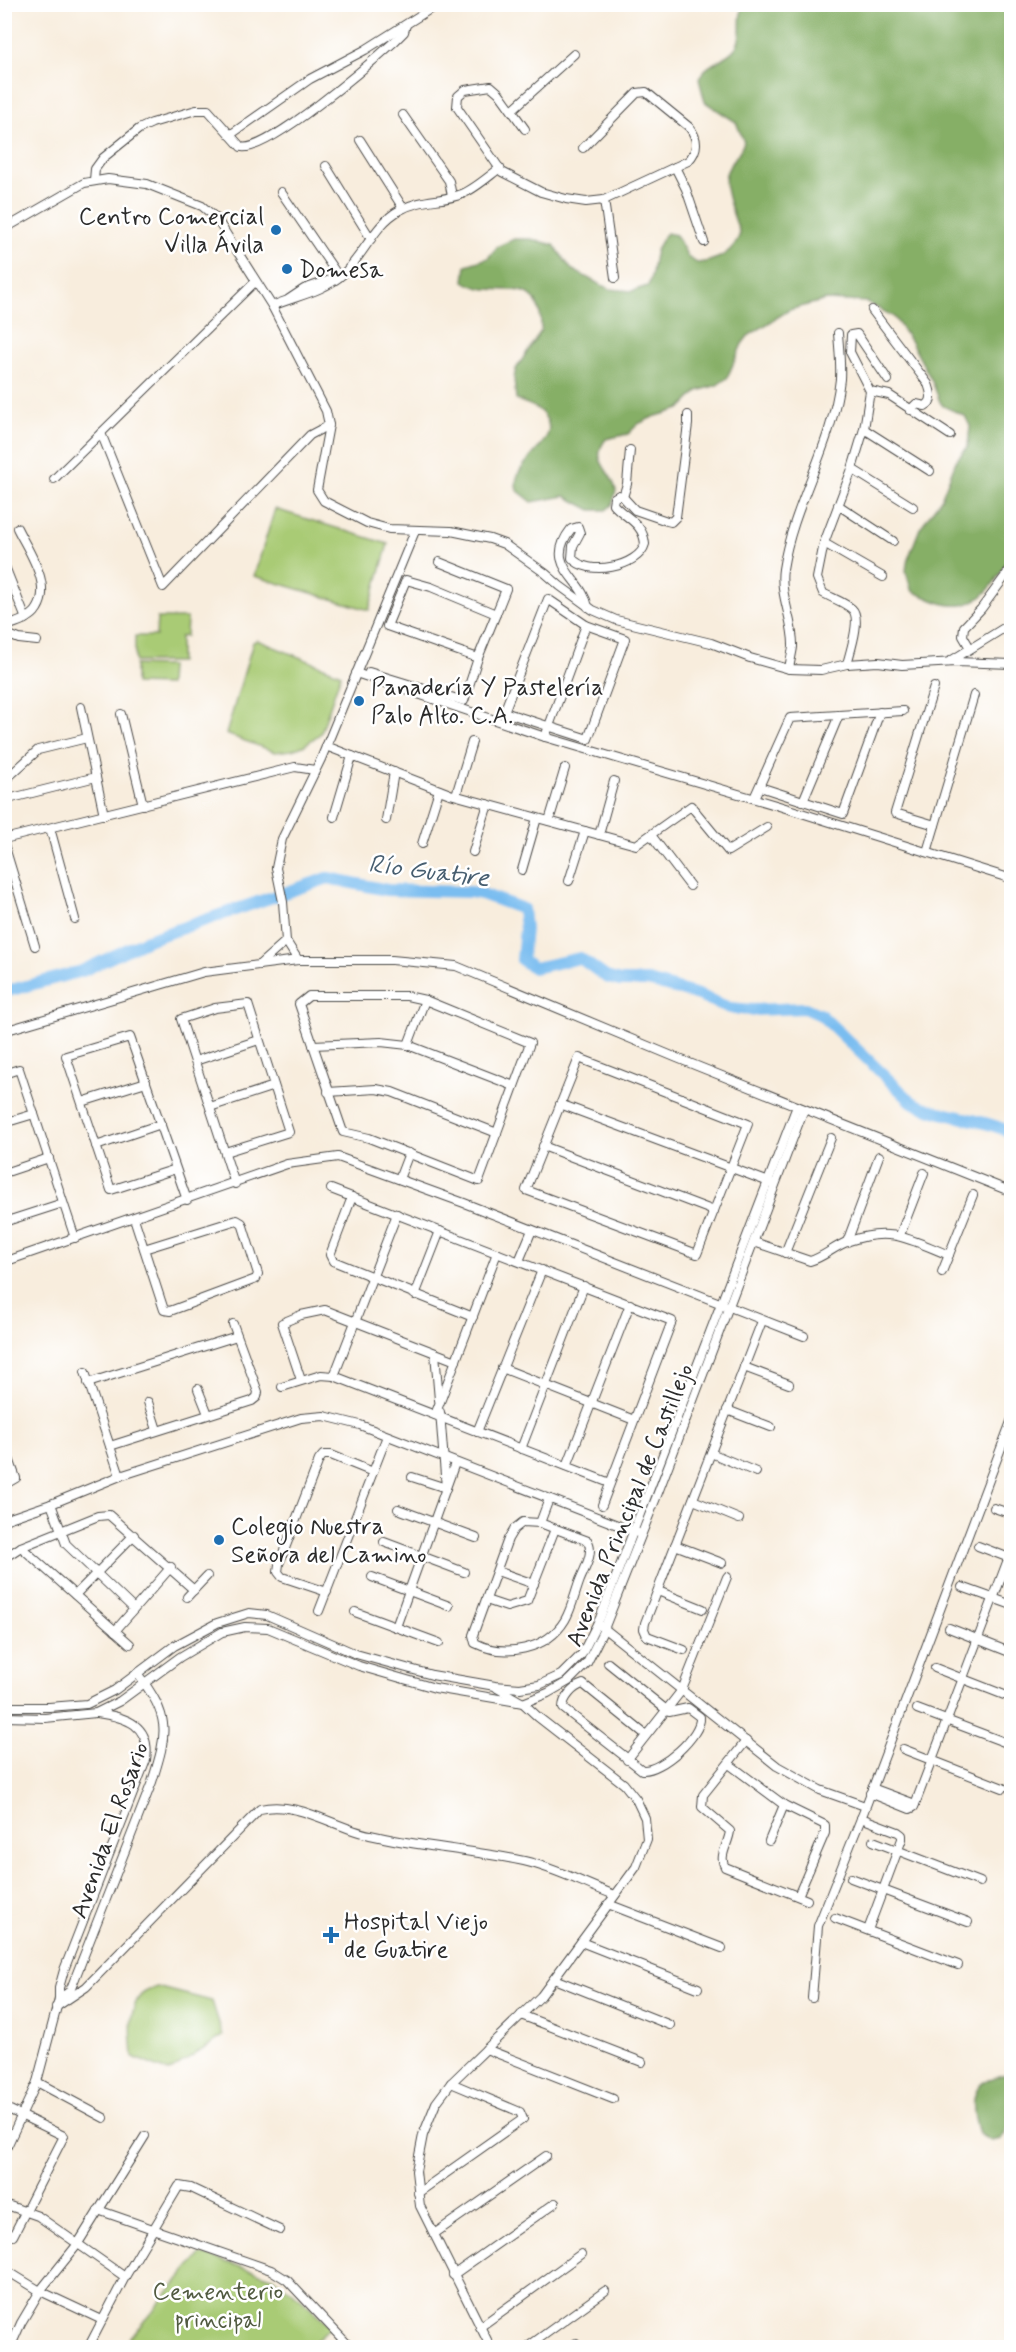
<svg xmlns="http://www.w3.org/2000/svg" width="1016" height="2352" viewBox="0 0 1016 2352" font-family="Mynerve,sans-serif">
<rect width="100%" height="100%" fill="#fff"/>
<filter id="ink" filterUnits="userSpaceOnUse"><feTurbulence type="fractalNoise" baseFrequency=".0167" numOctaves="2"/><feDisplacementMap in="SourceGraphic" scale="12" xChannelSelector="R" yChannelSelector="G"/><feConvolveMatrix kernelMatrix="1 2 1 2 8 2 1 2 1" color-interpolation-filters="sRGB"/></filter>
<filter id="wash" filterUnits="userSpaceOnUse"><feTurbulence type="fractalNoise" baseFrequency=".008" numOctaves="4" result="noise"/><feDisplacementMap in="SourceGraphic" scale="24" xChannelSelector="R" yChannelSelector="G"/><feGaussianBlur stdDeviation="1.35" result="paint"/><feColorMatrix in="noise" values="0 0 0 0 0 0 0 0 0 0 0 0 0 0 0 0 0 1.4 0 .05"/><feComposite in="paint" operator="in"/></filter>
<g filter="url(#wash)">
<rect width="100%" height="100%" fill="#f8eddd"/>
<g fill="#a9cb74" stroke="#6a7b50" stroke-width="1.5">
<path d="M275,509L388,544L369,610L254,576Z"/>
<path d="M157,618H187L186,636L180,637V662H135V636H156Z"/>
<path d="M257,640L341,674L321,733L303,746L292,750L275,752L226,734L253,642Z"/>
<path d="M135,665L170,666L169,685L135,684Z"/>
<path d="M157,1987L212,2001L223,2036L169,2072L133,2057C132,2039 127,2012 140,1996C144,1991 151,1989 157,1987Z"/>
<path d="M201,2254L272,2277L299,2297L331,2326L309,2347L139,2348L129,2339Z"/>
</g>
<g fill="#86af66" stroke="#586d48" stroke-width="1.5">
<path d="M743,5H1011V553C998,578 984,609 950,605C938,604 925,596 914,592L911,589L906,572L907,562L920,528L941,499L956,461L968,446L970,426L965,416L943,406L940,402L932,381L911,342L894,317L867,302L826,300L789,310L748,336L742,344L727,378L717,385L698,391L680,409L653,417L638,424L628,434L606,439C588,462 613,470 616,491L612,505L606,510H591L565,496L532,502L517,490C508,460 570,441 541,412C535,405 524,404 516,399L514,378L516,369L541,331C543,266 496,304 464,281L466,265L488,258L498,246L514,239H531L554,245L571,269L601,285L610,289L632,291L648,286C657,265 649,253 667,233L676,235L688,257L697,263C718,261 733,253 740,234C736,221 722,188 726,174C730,162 740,154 744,142L736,122L705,102L699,79C706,62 726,61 736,47C744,35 737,18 743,5Z"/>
<path d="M1011,2073V2122L1001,2139L991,2141L979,2134C974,2117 967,2091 987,2080C994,2076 1004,2075 1011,2073Z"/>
</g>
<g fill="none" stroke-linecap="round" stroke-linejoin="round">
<path stroke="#7abdf0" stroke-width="12" d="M4,992L82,971L147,940L328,878L387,890L471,892L482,894L523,909L525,929L522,960L534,968L580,958L606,977L620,981H648L698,995L730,1008L752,1010L805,1008L821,1015L912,1102C943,1118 980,1117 1012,1133"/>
</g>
</g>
<g filter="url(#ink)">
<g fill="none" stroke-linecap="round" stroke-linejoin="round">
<defs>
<g id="street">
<path d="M512,110L574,54"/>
<path d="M403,115L449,181L452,196"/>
<path d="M525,129L499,93L491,86L465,90L458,96L457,107L502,172L541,192L566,199L586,202L604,200L688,161C699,150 698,138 689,127L646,92L637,93L583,148"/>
<path d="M230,135L310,79L365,50L438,4"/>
<path d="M360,140L403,208"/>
<path d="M326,166L371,239"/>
<path d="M675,167L686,189L704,242"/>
<path d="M94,180L95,169L103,158L139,129L152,123L196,110H208L241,147C266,154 373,61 395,41L404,32L406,25"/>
<path d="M281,192L339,277"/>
<path d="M604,200L615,278"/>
<path d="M4,229L84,183L108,179L147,184L202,206L216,218L272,306L326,411L329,425L317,490L324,501L367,523L389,529L451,531L490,539L504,544L545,573L560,586L593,610L616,620L711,643L750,658L789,669L821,670L847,664L878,662L902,665L956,662L1012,664"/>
<path d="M289,299L304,289L330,280"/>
<path d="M272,306C296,296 322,292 342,275C364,256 374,224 400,210C422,198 442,202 462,194C475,189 489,176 500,168"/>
<path d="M872,310L928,384C931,392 934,402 925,406L916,404L910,410"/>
<path d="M870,391L889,395L950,435"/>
<path d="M864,429L930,471"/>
<path d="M101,433L163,587L310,435L329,425"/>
<path d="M852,469L913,507"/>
<path d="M54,479L255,282"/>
<path d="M623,497L635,510L667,521L671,522L676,517L688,424V415"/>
<path d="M623,497L627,484L630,450"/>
<path d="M838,505L893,541"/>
<path d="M824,543L883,577"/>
<path d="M4,564L26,619"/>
<path d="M548,599L586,625L625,639L588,739L504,712Z"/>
<path d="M588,607C583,578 542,566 571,529L578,527L580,533L573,546L572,558C587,577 639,567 645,544C643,522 625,518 613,504L614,498L619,495L623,497"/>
<path d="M4,627C14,623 28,620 35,612C55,587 28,551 17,528"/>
<path d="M4,633L19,639L37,641"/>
<path d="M970,648L963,636L964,627L981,609L1012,567"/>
<path d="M478,658L496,614"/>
<path d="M949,662L1012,623"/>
<path d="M847,664C850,652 862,618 852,609C844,602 832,598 823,593L817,578L824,543L852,469L864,429L870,391L850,352L851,335L857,334L888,380"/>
<path d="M789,669C790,662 792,654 793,647C794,621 779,595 783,569C793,504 833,445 840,379C841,364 839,348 838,333"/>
<path d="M369,672L464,701L478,658L387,626L406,580L431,587L496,614L506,589L439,562"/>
<path d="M356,673L545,737L779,806L1012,879"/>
<path d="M934,687L895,813L935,825"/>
<path d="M81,707L104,815"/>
<path d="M121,714L143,805"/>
<path d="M545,737L586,625"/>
<path d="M326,746L450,794L636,845L691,806L728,851L767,827"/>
<path d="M4,781L38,750L87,738"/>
<path d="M760,787L843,814L880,712"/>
<path d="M456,795L472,742"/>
<path d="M754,798L790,718L903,711"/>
<path d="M4,800L96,777"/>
<path d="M803,801L839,715"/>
<path d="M334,817L352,756"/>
<path d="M386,820L394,772"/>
<path d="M549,821L565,768"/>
<path d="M50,828L75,919"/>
<path d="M599,835L614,781"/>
<path d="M651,835L690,886"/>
<path d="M4,839L295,767L315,770"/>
<path d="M4,844L35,946"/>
<path d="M422,844L439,790"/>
<path d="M473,852L488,804"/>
<path d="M927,852L974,695"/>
<path d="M522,870L537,818"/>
<path d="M569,881L585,831"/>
<path d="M298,960L286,941L283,902L276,868L282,839L321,759L415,531"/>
<path d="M259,965L286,941"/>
<path d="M309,996H407L425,1000L530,1043L479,1181L369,1138L343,1132L299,1004Z"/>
<path d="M4,1031L204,972L298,960H392L456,966L677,1058L1012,1192"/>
<path d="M313,1045L381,1042L408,1045L514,1086"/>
<path d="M408,1045L425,1000"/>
<path d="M579,1058L748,1124L697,1254L526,1190Z"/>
<path d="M195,1061L259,1040"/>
<path d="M4,1074L19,1069L75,1238"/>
<path d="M328,1092L376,1089L392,1092L497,1133"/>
<path d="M82,1102L146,1082"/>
<path d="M560,1104L769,1182"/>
<path d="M210,1107L274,1086"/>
<path d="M4,1123L34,1114"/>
<path d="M96,1146L161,1124"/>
<path d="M543,1146L714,1211"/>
<path d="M225,1152L289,1132L248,1004L215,1008L181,1019L235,1184"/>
<path d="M176,1169L111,1190L66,1056L130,1037L187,1200"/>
<path d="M4,1173L49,1158"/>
<path d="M399,1179L409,1153"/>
<path d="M331,1189L672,1321L602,1505"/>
<path d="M352,1197L330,1255L333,1261L473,1317"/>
<path d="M134,1218L164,1310L170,1311L256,1279L258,1274L242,1223L237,1220L144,1249"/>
<path d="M4,1222L63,1203"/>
<path d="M900,1235L924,1173"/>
<path d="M754,1242L810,1261C824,1257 835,1246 849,1241C891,1226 911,1240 949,1255"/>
<path d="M847,1242L879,1156"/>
<path d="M785,1253L831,1138"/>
<path d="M519,1261L532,1230"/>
<path d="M4,1262L287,1164L338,1157L464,1203L804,1336"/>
<path d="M942,1272L973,1195"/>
<path d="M415,1295L440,1231"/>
<path d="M435,1353L439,1400"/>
<path d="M744,1367L789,1384"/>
<path d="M502,1368L634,1420"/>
<path d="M85,1372L120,1476"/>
<path d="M334,1376L397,1214"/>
<path d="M301,1380L282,1323L301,1315L325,1310L456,1361"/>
<path d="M88,1383L237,1336"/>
<path d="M282,1387L321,1375L334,1376L610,1483"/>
<path d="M198,1389L208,1414"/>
<path d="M148,1402L157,1430"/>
<path d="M727,1410L771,1427"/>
<path d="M435,1415L497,1253"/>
<path d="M477,1432L542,1270"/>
<path d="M4,1445L16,1478L4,1485"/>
<path d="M110,1446L252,1401L257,1397L258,1392L233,1324"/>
<path d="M521,1449L584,1286"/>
<path d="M711,1453L756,1472"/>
<path d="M567,1466L630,1304"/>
<path d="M1011,1467H1012"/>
<path d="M412,1477L446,1488L440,1412"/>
<path d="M693,1500L739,1519"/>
<path d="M51,1504L66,1544L134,1609"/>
<path d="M994,1508L1012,1514"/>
<path d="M398,1509L476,1538"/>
<path d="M4,1520L51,1504L120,1476L301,1418L324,1416L360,1425L638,1533"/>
<path d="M523,1522L540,1523L588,1541C594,1553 585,1568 580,1580C575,1593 572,1608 565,1620C547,1650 505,1658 475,1643L473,1635L508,1539L514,1529Z"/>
<path d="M540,1523L549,1499"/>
<path d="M384,1542L464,1572"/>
<path d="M675,1545L722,1563"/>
<path d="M978,1546L1012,1559"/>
<path d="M21,1547L130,1644"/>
<path d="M4,1558L21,1547L98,1516L109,1515L194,1590"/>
<path d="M497,1571L534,1584"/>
<path d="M372,1577L449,1606"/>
<path d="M962,1587L1012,1605"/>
<path d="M658,1591L703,1609"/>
<path d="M327,1592L282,1577L278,1572L279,1564L319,1460L323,1455H331L373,1472"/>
<path d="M75,1595L134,1535"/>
<path d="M187,1597L207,1576"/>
<path d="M486,1600L507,1607L527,1601L555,1529"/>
<path d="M319,1611L387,1436"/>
<path d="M355,1612L439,1643"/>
<path d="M601,1626L777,1766L820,1790L865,1806"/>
<path d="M396,1627L455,1463"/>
<path d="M949,1628L1012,1653"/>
<path d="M115,1631L171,1567"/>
<path d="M684,1650L647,1636L644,1629L645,1623L762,1321"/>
<path d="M608,1663L669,1712L688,1708L700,1717C702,1735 661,1772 642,1770L563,1708C563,1698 573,1687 583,1684L646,1735"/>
<path d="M935,1668L1012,1698"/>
<path d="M4,1707H49L87,1704L115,1690L174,1646L217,1623L249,1613L267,1615L356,1654L432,1675L495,1686L520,1688L539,1685L561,1675L582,1654L600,1618L797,1106"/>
<path d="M917,1709L1012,1745"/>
<path d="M4,1717L45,1718L96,1713L120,1701L180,1657L222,1632L245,1627L268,1628L359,1666L435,1688L523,1703L548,1693L569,1681L587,1663L604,1629L656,1498L804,1109"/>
<path d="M746,1741L703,1795L702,1807L730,1831C729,1843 718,1856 725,1867L807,1900"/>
<path d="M903,1749L1003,1788"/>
<path d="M627,1760L682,1690L727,1577"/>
<path d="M729,1764L784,1805L825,1825V1833L798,1896"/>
<path d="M872,1788L915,1804"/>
<path d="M870,1793L910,1809L914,1807L1012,1549"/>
<path d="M861,1818L898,1832L902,1835V1839L868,1930"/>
<path d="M769,1841L784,1805"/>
<path d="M873,1841L980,1882"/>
<path d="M851,1878L968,1922"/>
<path d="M608,1904L722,1948"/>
<path d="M835,1918L958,1965"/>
<path d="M581,1942L698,1988"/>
<path d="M554,1979L670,2025"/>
<path d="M812,1998L818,1926L864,1811L1012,1419"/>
<path d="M59,1999L70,1991L152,1782C168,1731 171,1718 137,1673"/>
<path d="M56,2007L86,1987L260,1809C298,1800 333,1827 370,1835C421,1847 473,1850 524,1861C553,1867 587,1885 615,1895"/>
<path d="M521,2015L642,2062"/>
<path d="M486,2049L613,2099"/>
<path d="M37,2082L104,2118"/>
<path d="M4,2107L64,2136L13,2236"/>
<path d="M4,2153L37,2082L59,1999V1988L64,1970L146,1760C151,1725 127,1717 97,1713"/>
<path d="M418,2193L523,2119L520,2112L451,2083"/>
<path d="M4,2204L38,2216L125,2277"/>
<path d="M98,2210L271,2270L287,2280L351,2348"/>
<path d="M434,2234L546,2156"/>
<path d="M4,2269L40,2291L102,2320"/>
<path d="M453,2275L555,2203"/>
<path d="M480,2327L581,2254"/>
<path d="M10,2348L21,2323L40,2291L77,2245L145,2136"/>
<path d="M88,2348L125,2277L179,2186L191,2188L280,2230"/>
<path d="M491,2348L420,2206L416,2171L423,2135L436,2103L451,2083L541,1996L636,1867L647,1839L645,1818L636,1799L624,1784L538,1717L523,1703L497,1688"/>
<path d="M526,2348L605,2291"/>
<path d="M574,2348L576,2343"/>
</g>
</defs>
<use href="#street" stroke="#4a4846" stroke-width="10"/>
<use href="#street" stroke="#fff" stroke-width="8"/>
</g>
</g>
<g fill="#1f6fb2" stroke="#fff" stroke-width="2">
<circle cx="276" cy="230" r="6"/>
<circle cx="287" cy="269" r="6"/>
<circle cx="359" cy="701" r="6"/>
<circle cx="219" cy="1540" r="6"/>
<path d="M328 1926h6v6h6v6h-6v6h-6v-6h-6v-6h6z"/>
</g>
<g text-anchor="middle" stroke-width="5" stroke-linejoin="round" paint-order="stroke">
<g font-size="24" fill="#2b2b2b" stroke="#fff" text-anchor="start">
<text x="264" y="224" text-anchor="end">Centro Comercial<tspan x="264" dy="28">Villa Ávila</tspan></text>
<text x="299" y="277">Domesa</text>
<text x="371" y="695">Panadería Y Pastelería<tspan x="371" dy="28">Palo Alto. C.A.</tspan></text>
<text x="231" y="1534">Colegio Nuestra<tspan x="231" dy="28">Señora del Camino</tspan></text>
<text x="344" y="1929">Hospital Viejo<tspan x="344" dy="28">de Guatire</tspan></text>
</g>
<g font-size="24" fill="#2b2b2b" stroke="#fff">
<text transform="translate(629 1505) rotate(-68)" y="8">Avenida Principal de Castillejo</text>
<text transform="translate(109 1830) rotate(-70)" y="8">Avenida El Rosario</text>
</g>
<g font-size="24" fill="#515b41" stroke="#fff">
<text x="218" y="2299">Cementerio<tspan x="218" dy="28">principal</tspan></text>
</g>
<g font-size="26" font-style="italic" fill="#475e70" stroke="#fff">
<text transform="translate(429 870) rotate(7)" y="9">Río Guatire</text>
</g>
</g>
<rect width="1016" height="2352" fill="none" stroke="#fff" stroke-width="24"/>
</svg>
